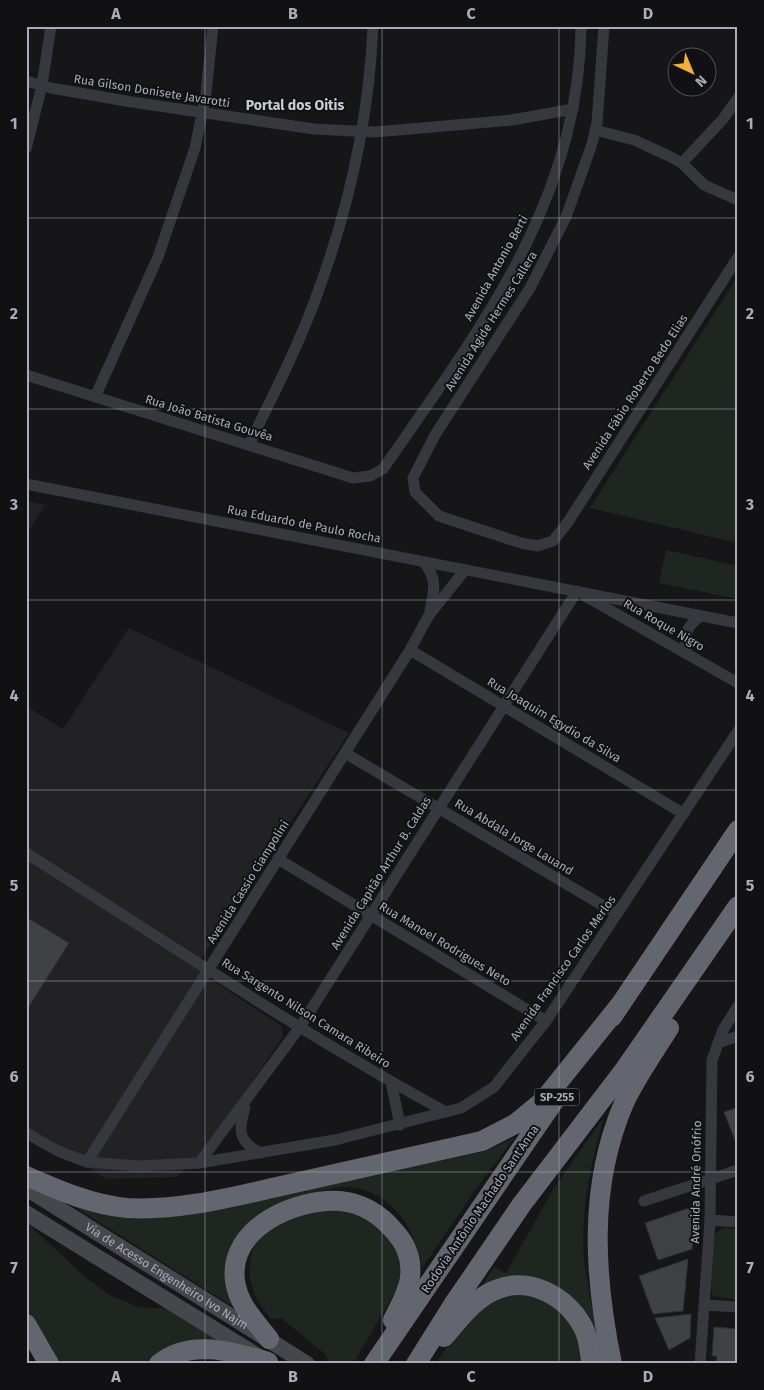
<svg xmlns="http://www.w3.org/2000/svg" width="764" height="1390" viewBox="0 0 764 1390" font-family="'Fira Sans',sans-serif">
<rect width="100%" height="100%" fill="#161618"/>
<g fill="#222225">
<path d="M26,501L45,505L26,535Z"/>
<path d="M129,628L349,733L195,968L281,1026L283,1037L205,1150L176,1177L106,1179L26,1127V706L63,729Z"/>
</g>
<g fill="#1e261f">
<path d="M738,276V543L590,508Z"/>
<path d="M666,550L738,566V599L659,583Z"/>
<path d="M604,1117C590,1165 579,1216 585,1267C589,1299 598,1332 605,1364H596L577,1306L482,1286L494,1267L506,1273L554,1188Z"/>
<path d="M515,1137L474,1192L422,1268C416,1229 392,1191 349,1187C338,1186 325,1190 315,1192C295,1196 275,1202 259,1216C252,1222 240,1232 238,1242C236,1251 245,1302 246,1314C175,1272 107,1225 35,1183L123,1212L364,1175L455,1158L486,1151Z"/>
<path d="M344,1206L377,1221L402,1255L405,1275L353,1364L329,1363L325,1354L281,1318L272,1319C245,1293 239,1250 272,1226C275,1223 280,1219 284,1217C303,1211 325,1209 344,1206Z"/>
<path d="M26,1222L86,1278L111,1296L139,1307L170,1309L226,1344L154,1357L147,1364H60L26,1310Z"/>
<path d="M724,1228L738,1229V1300L713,1296C709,1283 709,1252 713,1239C714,1233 719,1231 724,1228Z"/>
<path d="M535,1292L570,1315L588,1364H435L474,1309L488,1299Z"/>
</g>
<g fill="#404145" stroke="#303034">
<path d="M26,917L69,943L26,1011Z"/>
<path d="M738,1107V1148L724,1112Z"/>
<path d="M695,1206L692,1249L658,1260L645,1223Z"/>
<path d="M688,1259L683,1311L653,1314L639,1276Z"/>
<path d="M691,1314L690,1338L669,1350L655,1318Z"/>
<path d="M714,1327L738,1329V1364H716L717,1356H712Z"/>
</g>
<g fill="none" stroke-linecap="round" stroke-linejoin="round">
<g stroke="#37383d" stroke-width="11">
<path d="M604,26L597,123L592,144L566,217L530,288L435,435L413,478L415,492L439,516L521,543L538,546L553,541L568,522L738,257"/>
<path d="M26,81L51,88L132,102L314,129L374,132L410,129L512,120L573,109"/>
<path d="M595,130L634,140L669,156L682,163L704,185L738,200"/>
<path d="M26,149L42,85L51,26"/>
<path d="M682,163L723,119L738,98"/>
<path d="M26,375L353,478L370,476L383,469C478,332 580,201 581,26"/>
<path d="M95,397L158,257L195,148L206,93L213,26"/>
<path d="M249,445C272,397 297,349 315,300C348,212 369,119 373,26"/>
<path d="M26,484L738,623"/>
<path d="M424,562C438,580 434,590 430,611"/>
<path d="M585,596L738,683"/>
<path d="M410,650L684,814"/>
<path d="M687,654C683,636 686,626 701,616"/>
<path d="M345,753L617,914"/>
<path d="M26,853C165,941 302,1034 446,1112"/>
<path d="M278,859L546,1021"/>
<path d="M718,1043L738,1036"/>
<path d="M391,1082L400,1125"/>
<path d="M245,1108C238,1130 238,1142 261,1153"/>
<path d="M26,1133L58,1151L87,1162L138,1166L199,1163L335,1140L461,1108L494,1087L546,1021L738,731"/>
<path d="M87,1162L410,650L429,615L465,570"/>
<path d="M199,1163L300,1027L577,591"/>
<path d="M644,1201L738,1170"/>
<path d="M710,1220L738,1222"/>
<path d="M704,1305L738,1307"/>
<path d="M700,1364L710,1220L712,1060L723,1030L738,1006"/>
</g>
<g stroke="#45474d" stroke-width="16">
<path id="s1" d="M26,1188L307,1364"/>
<path d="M26,1213L256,1355"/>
</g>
<g stroke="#63666e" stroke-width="20">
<path d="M612,1017L738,830"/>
<path d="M26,1176C58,1190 92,1205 127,1208C179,1211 232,1197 281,1186C348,1171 415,1156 482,1141L515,1124L543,1101L620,1005"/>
<path d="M26,1324L49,1364"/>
<path d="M444,1337C459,1320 475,1297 498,1289C534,1275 576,1302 587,1337C589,1345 590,1355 592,1364"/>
<path d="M269,1339C255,1321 238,1304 235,1281C228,1227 297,1198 340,1201C363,1203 381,1215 395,1232C407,1245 412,1260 410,1277C409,1291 399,1307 393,1320"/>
<path d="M159,1364C190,1338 234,1352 268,1362"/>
<path d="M374,1364L556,1098"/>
<path d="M416,1364L453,1305L522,1204L625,1069L738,906"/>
<path d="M612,1364C594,1276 588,1187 624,1103C636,1077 654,1052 669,1028"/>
</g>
</g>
<path fill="none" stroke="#a8adb8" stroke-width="1" stroke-opacity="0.55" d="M205,26V1364M382,26V1364M559,26V1364M26,218H738M26,409H738M26,600H738M26,790H738M26,981H738M26,1172H738"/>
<g text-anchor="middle" stroke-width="4" stroke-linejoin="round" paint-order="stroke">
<rect fill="#111113" stroke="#7b7e86" stroke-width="1" x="534.5" y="1088.5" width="45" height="17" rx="4"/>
<g font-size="11" font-weight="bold" fill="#a8adb8">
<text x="557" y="1101">SP-255</text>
</g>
<g font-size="12" fill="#a8adb8" stroke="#111113">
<text transform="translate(152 91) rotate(9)" y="4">Rua Gilson Donisete Javarotti</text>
<text transform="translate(496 268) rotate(-61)" y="4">Avenida Antonio Berti</text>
<text transform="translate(491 321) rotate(-58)" y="4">Avenida Agide Hermes Callera</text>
<text transform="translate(635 392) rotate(-57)" y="4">Avenida Fábio Roberto Bedo Elias</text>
<text transform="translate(209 418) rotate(17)" y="4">Rua João Batista Gouvêa</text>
<text transform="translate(304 524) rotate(11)" y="4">Rua Eduardo de Paulo Rocha</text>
<text transform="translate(664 625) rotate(30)" y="4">Rua Roque Nigro</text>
<text transform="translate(554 720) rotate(31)" y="4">Rua Joaquim Egydio da Silva</text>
<text transform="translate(514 837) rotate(31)" y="4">Rua Abdala Jorge Lauand</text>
<text transform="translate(381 873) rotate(-58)" y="4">Avenida Capitão Arthur B. Caldas</text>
<text transform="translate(248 882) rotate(-58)" y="4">Avenida Cassio Ciampolini</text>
<text transform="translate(445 944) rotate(31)" y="4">Rua Manoel Rodrigues Neto</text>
<text transform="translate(563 968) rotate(-55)" y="4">Avenida Francisco Carlos Merlos</text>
<text transform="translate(306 1013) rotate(32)" y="4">Rua Sargento Nilson Camara Ribeiro</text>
<text transform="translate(696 1182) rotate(-89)" y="4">Avenida André Onófrio</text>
<text transform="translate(480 1209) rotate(-56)" y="4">Rodovia Antônio Machado Sant'Anna</text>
<text dy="4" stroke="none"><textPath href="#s1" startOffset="166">Via de Acesso Engenheiro Ivo Najm</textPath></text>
</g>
<g font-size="14" font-weight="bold" fill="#c9ccd4" stroke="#111113">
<text x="295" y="110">Portal dos Oitis</text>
</g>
</g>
<rect width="764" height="1390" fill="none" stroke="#111113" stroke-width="55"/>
<g transform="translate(692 72) rotate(136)"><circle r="24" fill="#111113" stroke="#4d4f55"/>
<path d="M0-4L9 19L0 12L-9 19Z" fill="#f2b134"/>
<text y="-8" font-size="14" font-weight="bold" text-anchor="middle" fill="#a8adb8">N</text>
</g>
<rect x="28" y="28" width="708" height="1334" fill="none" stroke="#a8adb8" stroke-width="2"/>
<g font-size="16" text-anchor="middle" font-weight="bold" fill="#a8adb8">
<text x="116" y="19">A</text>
<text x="293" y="19">B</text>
<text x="471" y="19">C</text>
<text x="648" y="19">D</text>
<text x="14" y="129">1</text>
<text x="750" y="129">1</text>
<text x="14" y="319">2</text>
<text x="750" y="319">2</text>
<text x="14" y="510">3</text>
<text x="750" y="510">3</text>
<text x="14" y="701">4</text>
<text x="750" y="701">4</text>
<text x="14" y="891">5</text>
<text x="750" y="891">5</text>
<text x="14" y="1082">6</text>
<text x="750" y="1082">6</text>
<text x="14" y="1273">7</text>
<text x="750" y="1273">7</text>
<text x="116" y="1382">A</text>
<text x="293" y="1382">B</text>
<text x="471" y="1382">C</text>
<text x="648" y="1382">D</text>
</g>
</svg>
